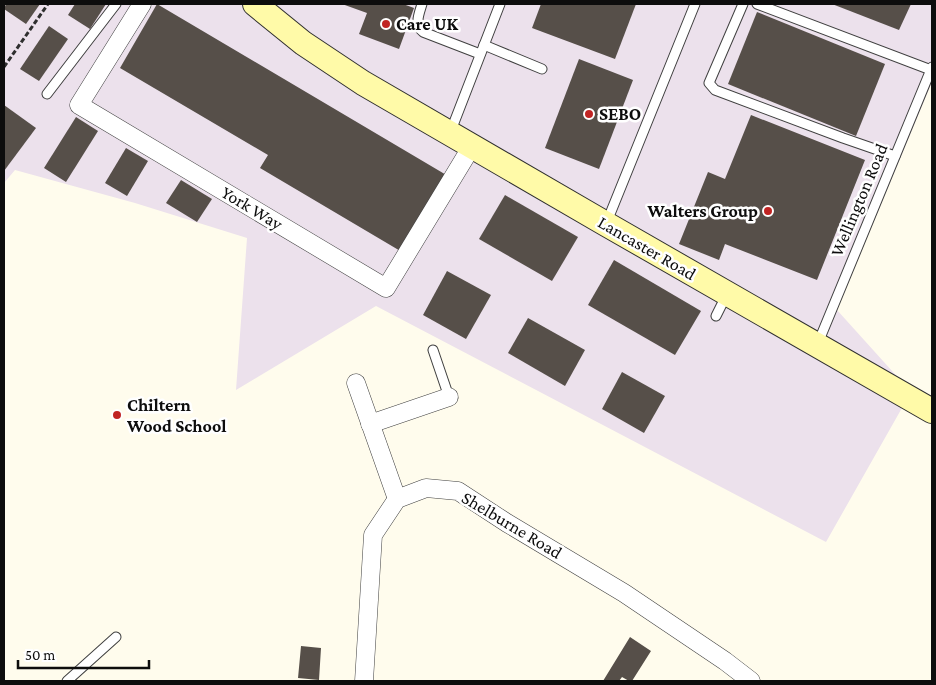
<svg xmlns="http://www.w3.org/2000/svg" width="936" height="685" viewBox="0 0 936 685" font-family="'Crimson Pro',serif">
<rect width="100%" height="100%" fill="#fffced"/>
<path fill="#ece1ec" d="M4,4H932V82L837,310L911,392L826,542L376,306L236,390L247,238L135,203L15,170L4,183Z"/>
<g fill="#564f49">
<path d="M6,4H40L26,24L4,9Z"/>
<path d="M75,4H106L90,29L68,15Z"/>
<path d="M157,4L448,176L402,252L260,168L268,155L120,68Z"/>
<path d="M342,4H403L414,8L399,49L359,34L367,13Z"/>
<path d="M541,4H636L615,59L532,28Z"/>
<path d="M832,4H911L899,30Z"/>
<path d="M757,12L885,64L856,136L728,84Z"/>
<path d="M49,26L68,39L39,81L20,69Z"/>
<path d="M579,59L633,80L599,169L545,148Z"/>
<path d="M4,105L36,128L4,171Z"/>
<path d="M751,115L865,160L817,280L725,244L719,260L679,244L708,172L725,179Z"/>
<path d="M76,117L98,131L66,182L44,168Z"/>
<path d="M126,148L148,161L127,196L105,183Z"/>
<path d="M181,180L212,199L197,222L166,203Z"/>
<path d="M505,195L578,237L552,281L479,239Z"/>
<path d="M614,260L701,311L675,355L588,305Z"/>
<path d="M447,271L491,295L466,339L423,315Z"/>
<path d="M528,318L585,350L565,386L508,353Z"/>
<path d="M622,372L665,396L644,433L602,409Z"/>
<path d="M630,637L651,651L632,681H629L622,677L619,681H603Z"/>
<path d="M301,646L321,648L319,680L298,678Z"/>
</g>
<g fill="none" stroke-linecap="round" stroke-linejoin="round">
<defs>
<g id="lane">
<path d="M422,4C419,14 414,25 423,32L480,54"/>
<path d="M743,4L709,83L715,90L843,138L895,156"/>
<path d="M757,4L931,70"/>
<path d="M484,45L542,69"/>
<path d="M47,94L116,4"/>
<path d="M450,133L500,4"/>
<path d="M606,224L695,4"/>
<path d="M716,316L727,294"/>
<path d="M818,343L932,67"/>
<path d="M433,350L449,397"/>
<path d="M67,681L116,637"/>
</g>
<g id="street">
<path d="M142,4L79,105L386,288L472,146"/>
<path d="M356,383L397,499"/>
<path d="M370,424L449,397"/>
<path d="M364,681L373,535L397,499L426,488L458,491L507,523L624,593L725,661L751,681"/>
</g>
<path id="secondary" d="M255,4L303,43L363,83L606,224L932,411"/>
</defs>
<use href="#lane" stroke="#404040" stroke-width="11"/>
<use href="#street" stroke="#404040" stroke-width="19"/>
<use href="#secondary" stroke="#2f2f2f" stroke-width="26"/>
<path stroke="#2f2f2f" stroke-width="3" stroke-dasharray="5 2.5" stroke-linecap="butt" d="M4,67L48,4"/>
<use href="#lane" stroke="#fff" stroke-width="9"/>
<use href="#street" stroke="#fff" stroke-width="18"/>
<use href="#secondary" stroke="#fffaa8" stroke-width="24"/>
</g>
<g fill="#c02423" stroke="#fff" stroke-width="2">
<circle cx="386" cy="24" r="5"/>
<circle cx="589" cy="114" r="5"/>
<circle cx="768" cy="211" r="5"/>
<circle cx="117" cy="415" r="5"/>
</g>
<g text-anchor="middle" stroke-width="5" stroke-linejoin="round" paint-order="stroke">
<g font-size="18" font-weight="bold" fill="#0d0d0d" stroke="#fff" text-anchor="start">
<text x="396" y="30">Care UK</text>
<text x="599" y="120">SEBO</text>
<text x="758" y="217" text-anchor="end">Walters Group</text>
<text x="127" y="411">Chiltern<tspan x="127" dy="21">Wood School</tspan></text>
</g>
<g font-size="18" fill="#0d0d0d" stroke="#fff">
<text transform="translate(859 200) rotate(-67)" y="6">Wellington Road</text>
<text transform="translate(252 208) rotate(31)" y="6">York Way</text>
<text transform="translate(647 248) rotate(30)" y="6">Lancaster Road</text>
<text transform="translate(512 525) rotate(31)" y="6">Shelburne Road</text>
</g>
</g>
<rect width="936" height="685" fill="none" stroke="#0d0d0d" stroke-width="10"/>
<path d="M18 660v8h131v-8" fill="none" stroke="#0d0d0d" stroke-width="2.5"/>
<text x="25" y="660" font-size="15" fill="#0d0d0d" stroke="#ffffff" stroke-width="4" paint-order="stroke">50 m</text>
</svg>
